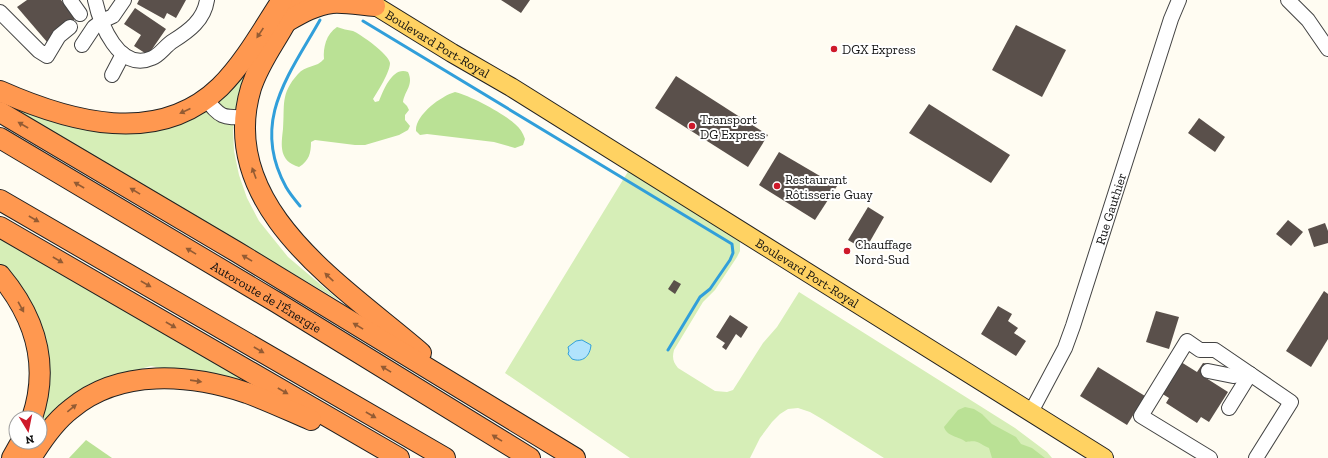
<svg xmlns="http://www.w3.org/2000/svg" width="1328" height="458" viewBox="0 0 1328 458" font-family="'Zilla Slab',serif">
<rect width="100%" height="100%" fill="#fffcf2"/>
<g fill="#d6eeb7">
<path d="M245,71L248,76L237,102L233,130L234,151L239,175L247,198L259,221L288,257L340,301L20,114V110L124,131Z"/>
<path d="M629,170L740,240V251L737,257L715,290L703,302L674,350C672,358 673,362 678,368L715,391L727,392L733,390L763,343L777,327L799,292L1015,428L1047,452L1052,458H884L822,419L810,412L798,408L788,409L780,414L772,422L760,438L750,458H630L505,373Z"/>
<path d="M0,235L252,381L254,386L151,366L114,376L44,425L41,424L40,421L49,383L45,347L4,268L0,264Z"/>
</g>
<g fill="#bae195">
<path d="M337,27C342,29 348,30 353,31C360,34 389,54 390,63C390,72 378,91 373,99L375,102L379,101C384,89 393,66 408,72C414,85 405,90 403,102L407,106L409,110L405,115V120L410,126L408,130L399,135L365,145H355L315,140L311,142C311,153 309,161 299,167C279,161 281,146 283,129C285,105 280,94 298,74C305,65 317,68 324,59C323,48 326,34 337,27Z"/>
<path d="M455,92C471,96 503,113 515,124C520,128 523,133 525,139L523,145L515,148L494,142L427,134L420,135L416,131C415,115 441,96 455,92Z"/>
<path d="M965,407L974,409L982,414L992,424L1016,437L1021,444L1032,448L1045,458H992L989,448C977,443 979,440 966,442C959,436 947,437 944,427L958,410Z"/>
<path d="M86,440L112,458H69Z"/>
</g>
<path fill="#b1e3fc" stroke="#319fda" d="M582,340L591,345C590,356 583,363 572,359L568,354L569,351L568,347L576,341Z"/>
<g fill="none" stroke-linecap="round" stroke-linejoin="round">
<g stroke="#319fda" stroke-width="3">
<path d="M363,21L732,244L733,253L730,260L710,289L700,297L668,350"/>
<path d="M300,206C295,200 290,194 286,187C250,122 289,75 320,20"/>
</g>
</g>
<g fill="#5a504b">
<path d="M27,0H61L76,18L47,42L17,7Z"/>
<path d="M139,0H186L176,18L167,13L164,19L137,4Z"/>
<path d="M501,0H530L521,13Z"/>
<path d="M135,8L166,29L148,55L134,46L141,35L124,24Z"/>
<path d="M1016,25L1066,50L1042,97L992,70Z"/>
<path d="M676,76L768,135L748,167L655,108Z"/>
<path d="M929,104L1010,155L991,183L909,133Z"/>
<path d="M1199,118L1225,137L1215,152L1188,133Z"/>
<path d="M779,152L837,186L815,220L759,185Z"/>
<path d="M868,207L884,217L865,250L848,240Z"/>
<path d="M1288,220L1303,232L1291,246L1276,234Z"/>
<path d="M1325,223L1328,231V243L1314,247L1308,229Z"/>
<path d="M674,280L681,284L675,294L668,289Z"/>
<path d="M1324,291L1328,294V339L1311,367L1286,351Z"/>
<path d="M998,306L1012,314L1008,321L1018,328L1014,333L1026,341L1016,356L981,334Z"/>
<path d="M1156,311L1179,317L1169,349L1146,342Z"/>
<path d="M730,315L748,327L741,338L736,334L726,350L722,347L725,343L716,337Z"/>
<path d="M1181,362L1197,372L1203,363L1209,364L1206,378L1228,392L1209,422L1201,417L1197,423L1166,403L1169,398L1161,393Z"/>
<path d="M1098,367L1145,396L1127,425L1080,396Z"/>
</g>
<g fill="none" stroke-linecap="round" stroke-linejoin="round">
<defs>
<g id="minor">
<path d="M70,0L80,14"/>
<path d="M95,0C100,23 119,73 152,58C160,55 165,46 173,41C189,31 204,20 207,0"/>
<path d="M1288,0L1308,20L1328,49"/>
<path d="M0,12L39,51L47,56L59,36L70,27"/>
<path d="M82,45L94,27L102,21L113,16L124,0"/>
<path d="M112,75L123,54"/>
<path d="M206,99C220,117 222,118 246,117"/>
<path d="M1208,371L1233,376L1250,374"/>
<path d="M1229,408L1250,374"/>
<path id="s1" d="M1031,412L1065,348L1073,326L1171,19L1179,0"/>
<path d="M1210,458L1141,416L1187,341L1200,350H1215L1291,402L1256,458"/>
</g>
<g id="major">
<path id="s2" d="M366,0L452,53L511,87L1104,458"/>
</g>
<g id="highway">
<path d="M297,0C293,7 290,14 286,22C274,44 259,63 251,88C215,208 345,287 421,353"/>
<path d="M286,22C300,14 315,5 332,3C346,2 361,5 375,6"/>
<path d="M0,91C70,122 158,147 220,87C245,62 263,29 282,0"/>
<path d="M0,112L237,252L575,458"/>
<path id="s3" d="M0,138L276,302L530,458"/>
<path d="M0,200L445,458"/>
<path d="M0,227L399,458"/>
<path d="M0,275C35,317 50,365 32,418"/>
<path d="M12,458L21,442"/>
<path d="M31,458C42,440 54,422 71,409C120,368 190,374 247,393C269,401 290,411 311,420"/>
</g>
</defs>
<use href="#minor" stroke="#434343" stroke-width="16"/>
<use href="#major" stroke="#212121" stroke-width="20"/>
<use href="#highway" stroke="#212121" stroke-width="22"/>
<use href="#minor" stroke="#fff" stroke-width="14"/>
<use href="#major" stroke="#ffd262" stroke-width="18"/>
<use href="#highway" stroke="#ff9850" stroke-width="20"/>
</g>
<defs><path id="oneway-solid" d="M-6-.8H1V-3.2L6.5 0L1 3.2V.8H-6Z"/></defs>
<g fill="#935b33">
<use href="#oneway-solid" transform="translate(260 33) rotate(124)"/>
<use href="#oneway-solid" transform="translate(185 111) rotate(155)"/>
<use href="#oneway-solid" transform="translate(23 125) rotate(-150)"/>
<use href="#oneway-solid" transform="translate(254 173) rotate(-110)"/>
<use href="#oneway-solid" transform="translate(79 185) rotate(-150)"/>
<use href="#oneway-solid" transform="translate(135 191) rotate(-149)"/>
<use href="#oneway-solid" transform="translate(34 219) rotate(30)"/>
<use href="#oneway-solid" transform="translate(191 251) rotate(-149)"/>
<use href="#oneway-solid" transform="translate(247 258) rotate(-149)"/>
<use href="#oneway-solid" transform="translate(58 260) rotate(30)"/>
<use href="#oneway-solid" transform="translate(329 277) rotate(-137)"/>
<use href="#oneway-solid" transform="translate(146 284) rotate(30)"/>
<use href="#oneway-solid" transform="translate(21 307) rotate(61)"/>
<use href="#oneway-solid" transform="translate(171 325) rotate(30)"/>
<use href="#oneway-solid" transform="translate(358 326) rotate(-149)"/>
<use href="#oneway-solid" transform="translate(259 350) rotate(30)"/>
<use href="#oneway-solid" transform="translate(386 369) rotate(-149)"/>
<use href="#oneway-solid" transform="translate(196 381) rotate(8)"/>
<use href="#oneway-solid" transform="translate(283 391) rotate(30)"/>
<use href="#oneway-solid" transform="translate(72 408) rotate(-39)"/>
<use href="#oneway-solid" transform="translate(371 415) rotate(30)"/>
<use href="#oneway-solid" transform="translate(497 438) rotate(-148)"/>
</g>
<g fill="#ce192a" stroke="#fff" stroke-width="1.5">
<circle cx="834" cy="49" r="4"/>
<circle cx="692" cy="126" r="4"/>
<circle cx="777" cy="186" r="4"/>
<circle cx="847" cy="251" r="4"/>
</g>
<g text-anchor="middle" stroke-width="4" stroke-linejoin="round" paint-order="stroke">
<g font-size="13" fill="#101010" stroke="#fff">
<text dy="5" stroke="none"><textPath href="#s2" startOffset="84">Boulevard Port-Royal</textPath></text>
<text dy="5" stroke="none"><textPath href="#s1" startOffset="219">Rue Gauthier</textPath></text>
<text dy="5" stroke="none"><textPath href="#s2" startOffset="519">Boulevard Port-Royal</textPath></text>
<text dy="5" stroke="none"><textPath href="#s3" startOffset="310">Autoroute de l'Énergie</textPath></text>
</g>
<g font-size="13" fill="#101010" stroke="#fff" text-anchor="start">
<text x="842" y="54">DGX Express</text>
<text x="700" y="124">Transport<tspan x="700" dy="15">DG Express</tspan></text>
<text x="785" y="184">Restaurant<tspan x="785" dy="15">Rôtisserie Guay</tspan></text>
<text x="855" y="249">Chauffage<tspan x="855" dy="15">Nord-Sud</tspan></text>
</g>
</g>
<g transform="translate(28 430) rotate(170)"><circle r="19" fill="#ffffff" stroke="#9f9f9f"/>
<path d="M0-3L7 15L0 10L-7 15Z" fill="#ce192a"/>
<text y="-6" font-size="11" font-weight="bold" text-anchor="middle" fill="#101010">N</text>
</g>
</svg>
